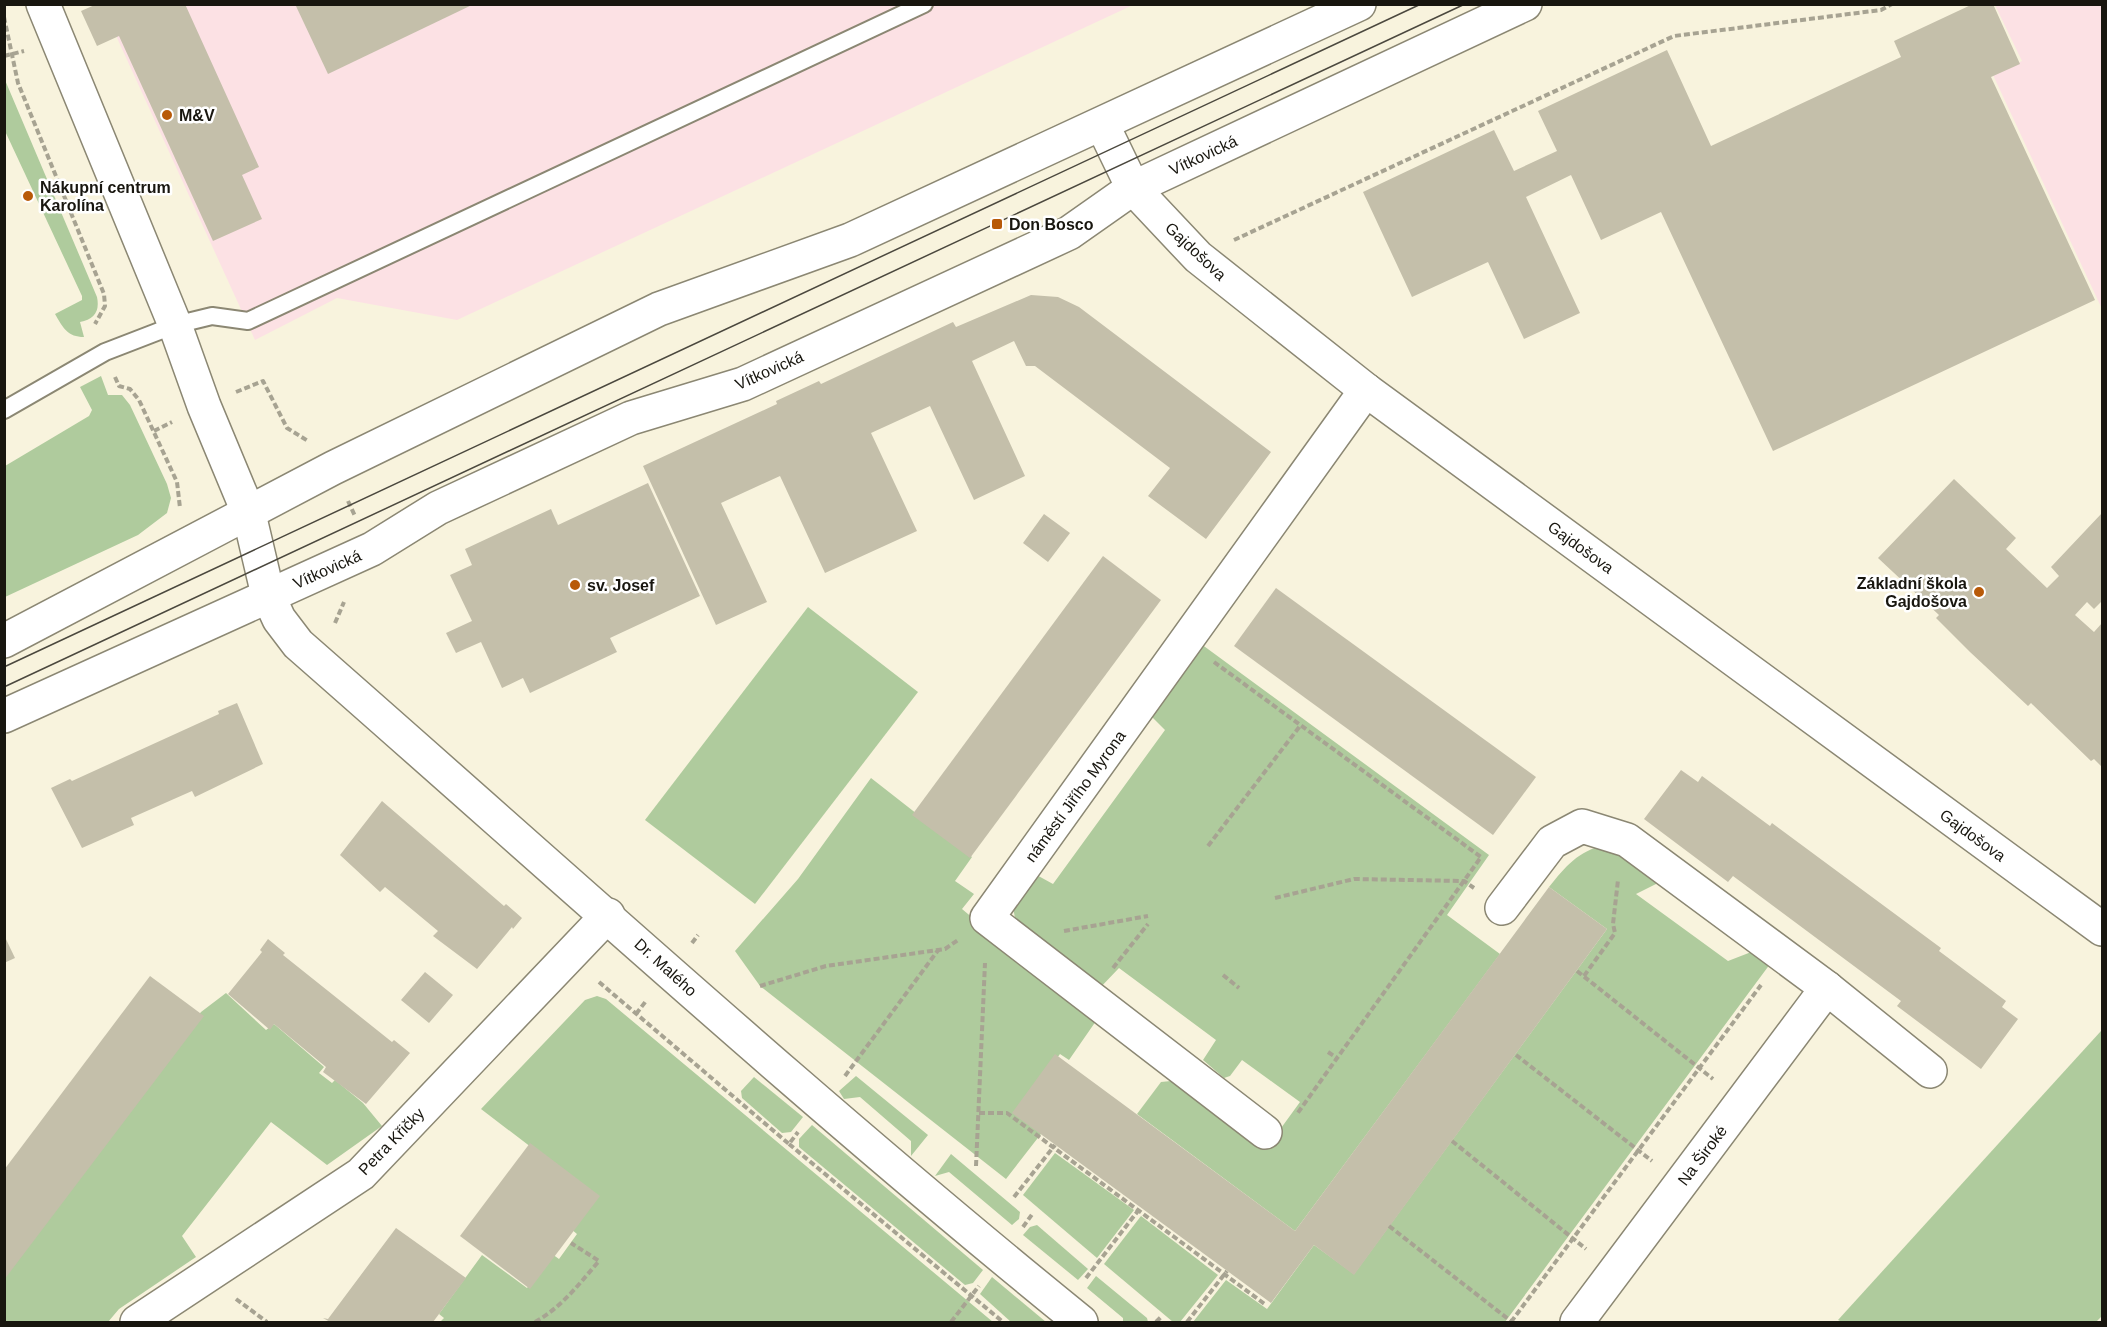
<svg xmlns="http://www.w3.org/2000/svg" width="2107" height="1327" viewBox="0 0 2107 1327" font-family="Arial,sans-serif">
<rect width="100%" height="100%" fill="#f8f3dd"/>
<g fill="#fce1e4">
<path d="M102,5H1133L457,320L337,298L255,340Z"/>
<path d="M1995,5H2102V309L1993,75L2022,61Z"/>
</g>
<g fill="#afcb9d">
<path d="M5,80L97,297C100,312 94,319 80,322L84,337C68,337 63,328 55,314L82,300V296L5,131Z"/>
<path d="M101,376L108,395H122L130,405L167,484L171,498L167,513L138,535L5,597V466L89,416L92,410L80,387Z"/>
<path d="M808,607L918,692L755,904L645,820Z"/>
<path d="M1197,641L1489,855L1447,915L1500,954L1295,1231L1137,1114L1161,1082L1171,1081L1265,1150L1300,1102L1242,1060L1230,1076L1224,1078L1203,1060L1216,1040L1119,968L1097,991L1017,930L1012,901L1033,873L1053,884L1165,730L1149,714Z"/>
<path d="M871,778L972,857L955,881L974,894L962,909L1096,1021L1069,1060L1060,1054L1018,1111L1044,1130L1006,1179L760,986L735,951L798,879Z"/>
<path d="M1605,845L1660,882L1636,894L1728,961L1759,949L1773,960L1505,1322H1193L1226,1280L1267,1309L1314,1245L1354,1274L1607,929L1549,887C1566,866 1578,851 1605,845Z"/>
<path d="M226,993L266,1030L274,1024L324,1067L319,1073L332,1083L335,1080L363,1103L382,1126L327,1165L271,1122L182,1236L196,1257L119,1309L108,1322H5L4,1275L201,1012Z"/>
<path d="M597,996L606,999L993,1322H440L444,1318L439,1314L482,1255L527,1288L552,1254L559,1259L577,1234L571,1229L595,1196L481,1109L585,1000Z"/>
<path d="M2101,1031L2102,1316L2096,1322H1842L1838,1320Z"/>
<path d="M856,1076L928,1135L911,1156V1141L860,1097L844,1099L839,1091Z"/>
<path d="M754,1077L803,1117L791,1132L782,1133L742,1098L741,1091Z"/>
<path d="M812,1125L983,1270L973,1283L965,1285L799,1147V1139Z"/>
<path d="M1055,1153L1134,1210L1097,1258L1023,1195Z"/>
<path d="M951,1154L1020,1212L1019,1219L1012,1225L949,1172L935,1176Z"/>
<path d="M1141,1216L1218,1275L1180,1322H1173L1104,1264Z"/>
<path d="M1037,1225L1088,1269L1078,1280L1023,1235L1030,1227Z"/>
<path d="M1096,1276L1147,1318L1148,1322H1123V1318L1087,1288Z"/>
<path d="M992,1277L1046,1322H1011L980,1294Z"/>
</g>
<g fill="#c4bfaa">
<path d="M97,4H185L259,167L242,175L262,219L213,241L119,36L97,46L81,11Z"/>
<path d="M295,4H474L328,74Z"/>
<path d="M1973,4H1993L2020,64L1991,77L2095,300L1773,451L1661,212L1601,240L1571,175L1526,197L1580,313L1524,339L1488,262L1412,297L1363,192L1494,130L1514,171L1557,151L1538,111L1667,50L1711,146L1901,57L1894,41Z"/>
<path d="M1031,295L1058,297L1079,307L1271,452L1206,539L1148,496L1170,468L1035,366H1026L1014,341L972,361L1025,476L974,500L930,406L871,433L917,531L825,573L780,476L721,503L767,602L716,625L643,466L777,404L776,401L819,381L821,384L953,322L956,327Z"/>
<path d="M1954,479L2016,538L2006,549L2047,588L2059,576L2051,567L2102,513V601L2094,609L2087,602L2075,615L2094,632L2102,623V767L2094,759L2091,761L2031,703L2028,706L1970,652L1936,618L1939,615L1878,558Z"/>
<path d="M648,483L700,596L610,638L617,652L530,693L523,678L502,688L481,642L456,653L446,633L472,621L450,575L472,565L465,549L551,509L558,525Z"/>
<path d="M1044,514L1070,533L1048,562L1023,543Z"/>
<path d="M1103,556L1161,600L970,858L912,815Z"/>
<path d="M1276,588L1536,777L1493,835L1234,646Z"/>
<path d="M237,703L263,764L195,797L192,791L131,818L134,825L82,848L51,788L70,779L72,781L219,714L218,711Z"/>
<path d="M1681,770L1698,782L1702,776L1770,826L1772,823L1941,948L1939,951L2006,1001L2002,1007L2018,1019L1981,1069L1897,1006L1901,1001L1733,876L1728,882L1644,819Z"/>
<path d="M382,801L504,906L506,904L522,918L513,929L512,927L477,969L433,936L438,931L385,887L380,892L340,855Z"/>
<path d="M1549,887L1607,929L1354,1275L1314,1245L1271,1303L1012,1113L1055,1054L1295,1231Z"/>
<path d="M4,935L15,958L4,963Z"/>
<path d="M268,939L285,953L283,955L392,1042L394,1040L410,1053L366,1104L323,1072L326,1067L274,1024L270,1030L228,994L262,952L260,950Z"/>
<path d="M425,972L453,995L429,1023L401,1000Z"/>
<path d="M150,976L204,1016L4,1280V1170Z"/>
<path d="M530,1143L600,1196L530,1289L460,1236Z"/>
<path d="M396,1228L466,1278L433,1322H330L323,1318L328,1319Z"/>
</g>
<g fill="none" stroke-linecap="round" stroke-linejoin="round">
<defs>
<path id="lane" d="M4,410L105,352L175,325L212,316L248,321L924,4"/>
<g id="street">
<path d="M43,4L175,325L204,406L249,514L268,595L279,619L298,644C557,871 813,1105 1081,1322"/>
<path d="M1102,124L1133,188L1198,257L1366,390L2102,929"/>
<path d="M1502,908L1552,842L1582,826L1627,840L1827,988L1930,1071"/>
<path d="M1265,1132L987,918L1366,390"/>
<path d="M137,1322L361,1174L608,915"/>
<path d="M1577,1322L1827,988"/>
</g>
<g id="secondary">
<path d="M4,641L333,468L659,309L850,240L1359,4"/>
<path d="M4,716L372,549L438,508L631,418L743,384L1069,233L1133,188L1525,4"/>
</g>
</defs>
<use href="#lane" stroke="#8b8773" stroke-width="20"/>
<use href="#street" stroke="#8b8773" stroke-width="36"/>
<use href="#secondary" stroke="#8b8773" stroke-width="36"/>
<g stroke="#a7a392" stroke-width="4" stroke-dasharray="6 3" stroke-linecap="butt">
<path d="M4,17L18,83L104,294L105,306L95,324"/>
<path d="M4,56L24,51"/>
<path d="M1234,240L1674,36L1881,10L1892,4"/>
<path d="M115,377L119,386L130,389L139,400L177,482L180,508"/>
<path d="M236,392L263,381L287,428L308,441"/>
<path d="M154,431L172,422"/>
<path d="M348,501L355,516"/>
<path d="M335,623L344,602"/>
<path d="M1214,662L1481,857L1297,1114"/>
<path d="M1208,846L1300,726"/>
<path d="M1275,898L1354,879L1464,881L1474,888"/>
<path d="M1064,931L1148,916"/>
<path d="M692,943L698,935"/>
<path d="M1113,968L1148,924"/>
<path d="M1577,971L1713,1079"/>
<path d="M1223,975L1239,988"/>
<path d="M1584,976L1615,933L1613,924L1618,880"/>
<path d="M599,982L789,1144L798,1132"/>
<path d="M760,986L826,966L945,949L958,940"/>
<path d="M636,1014L646,1001"/>
<path d="M1328,1052L1337,1058"/>
<path d="M1516,1055L1652,1161"/>
<path d="M845,1076L939,949"/>
<path d="M979,1113H1007L1266,1305"/>
<path d="M1452,1141L1586,1249"/>
<path d="M789,1144L1003,1322"/>
<path d="M976,1166L985,963"/>
<path d="M1014,1197L1055,1145"/>
<path d="M1389,1226L1512,1322"/>
<path d="M1023,1227L1033,1213"/>
<path d="M1086,1278L1141,1207"/>
<path d="M236,1299L267,1322"/>
<path d="M535,1322C562,1307 579,1284 599,1261L571,1243"/>
<path d="M951,1322L979,1286"/>
<path d="M1156,1322L1161,1317"/>
<path d="M1187,1322L1227,1271"/>
<path d="M1511,1322L1761,985"/>
</g>
<use href="#lane" stroke="#fff" stroke-width="16"/>
<use href="#street" stroke="#fff" stroke-width="33"/>
<use href="#secondary" stroke="#fff" stroke-width="33"/>
<g stroke="#4b483e" stroke-width="1.5">
<path d="M4,667L1421,4"/>
<path d="M4,687L1465,4"/>
</g>
</g>
<g fill="#b85a08" stroke="#fff" stroke-width="2">
<circle cx="167" cy="115" r="6"/>
<circle cx="28" cy="196" r="6"/>
<rect x="991" y="218" width="12" height="12" rx="3"/>
<circle cx="575" cy="585" r="6"/>
<circle cx="1979" cy="592" r="6"/>
</g>
<g text-anchor="middle" stroke-width="5" stroke-linejoin="round" paint-order="stroke">
<g font-size="16" font-weight="bold" fill="#18160f" stroke="#fff" text-anchor="start">
<text x="179" y="121">M&amp;V</text>
<text x="40" y="193">Nákupní centrum<tspan x="40" dy="18">Karolína</tspan></text>
<text x="1009" y="230">Don Bosco</text>
<text x="1967" y="589" text-anchor="end">Základní škola<tspan x="1967" dy="18">Gajdošova</tspan></text>
<text x="587" y="591">sv. Josef</text>
</g>
<g font-size="16" fill="#18160f" stroke="#fff">
<text transform="translate(1203 155) rotate(-25)" y="6">Vítkovická</text>
<text transform="translate(1196 251) rotate(43)" y="6">Gajdošova</text>
<text transform="translate(769 370) rotate(-24)" y="6">Vítkovická</text>
<text transform="translate(1581 547) rotate(36)" y="6">Gajdošova</text>
<text transform="translate(327 569) rotate(-24)" y="6">Vítkovická</text>
<text transform="translate(1075 796) rotate(-54)" y="6">náměstí Jiřího Myrona</text>
<text transform="translate(1973 835) rotate(36)" y="6">Gajdošova</text>
<text transform="translate(666 967) rotate(42)" y="6">Dr. Malého</text>
<text transform="translate(391 1141) rotate(-46)" y="6">Petra Křičky</text>
<text transform="translate(1702 1155) rotate(-53)" y="6">Na Široké</text>
</g>
</g>
<rect width="2107" height="1327" fill="none" stroke="#18160f" stroke-width="12"/>
</svg>
